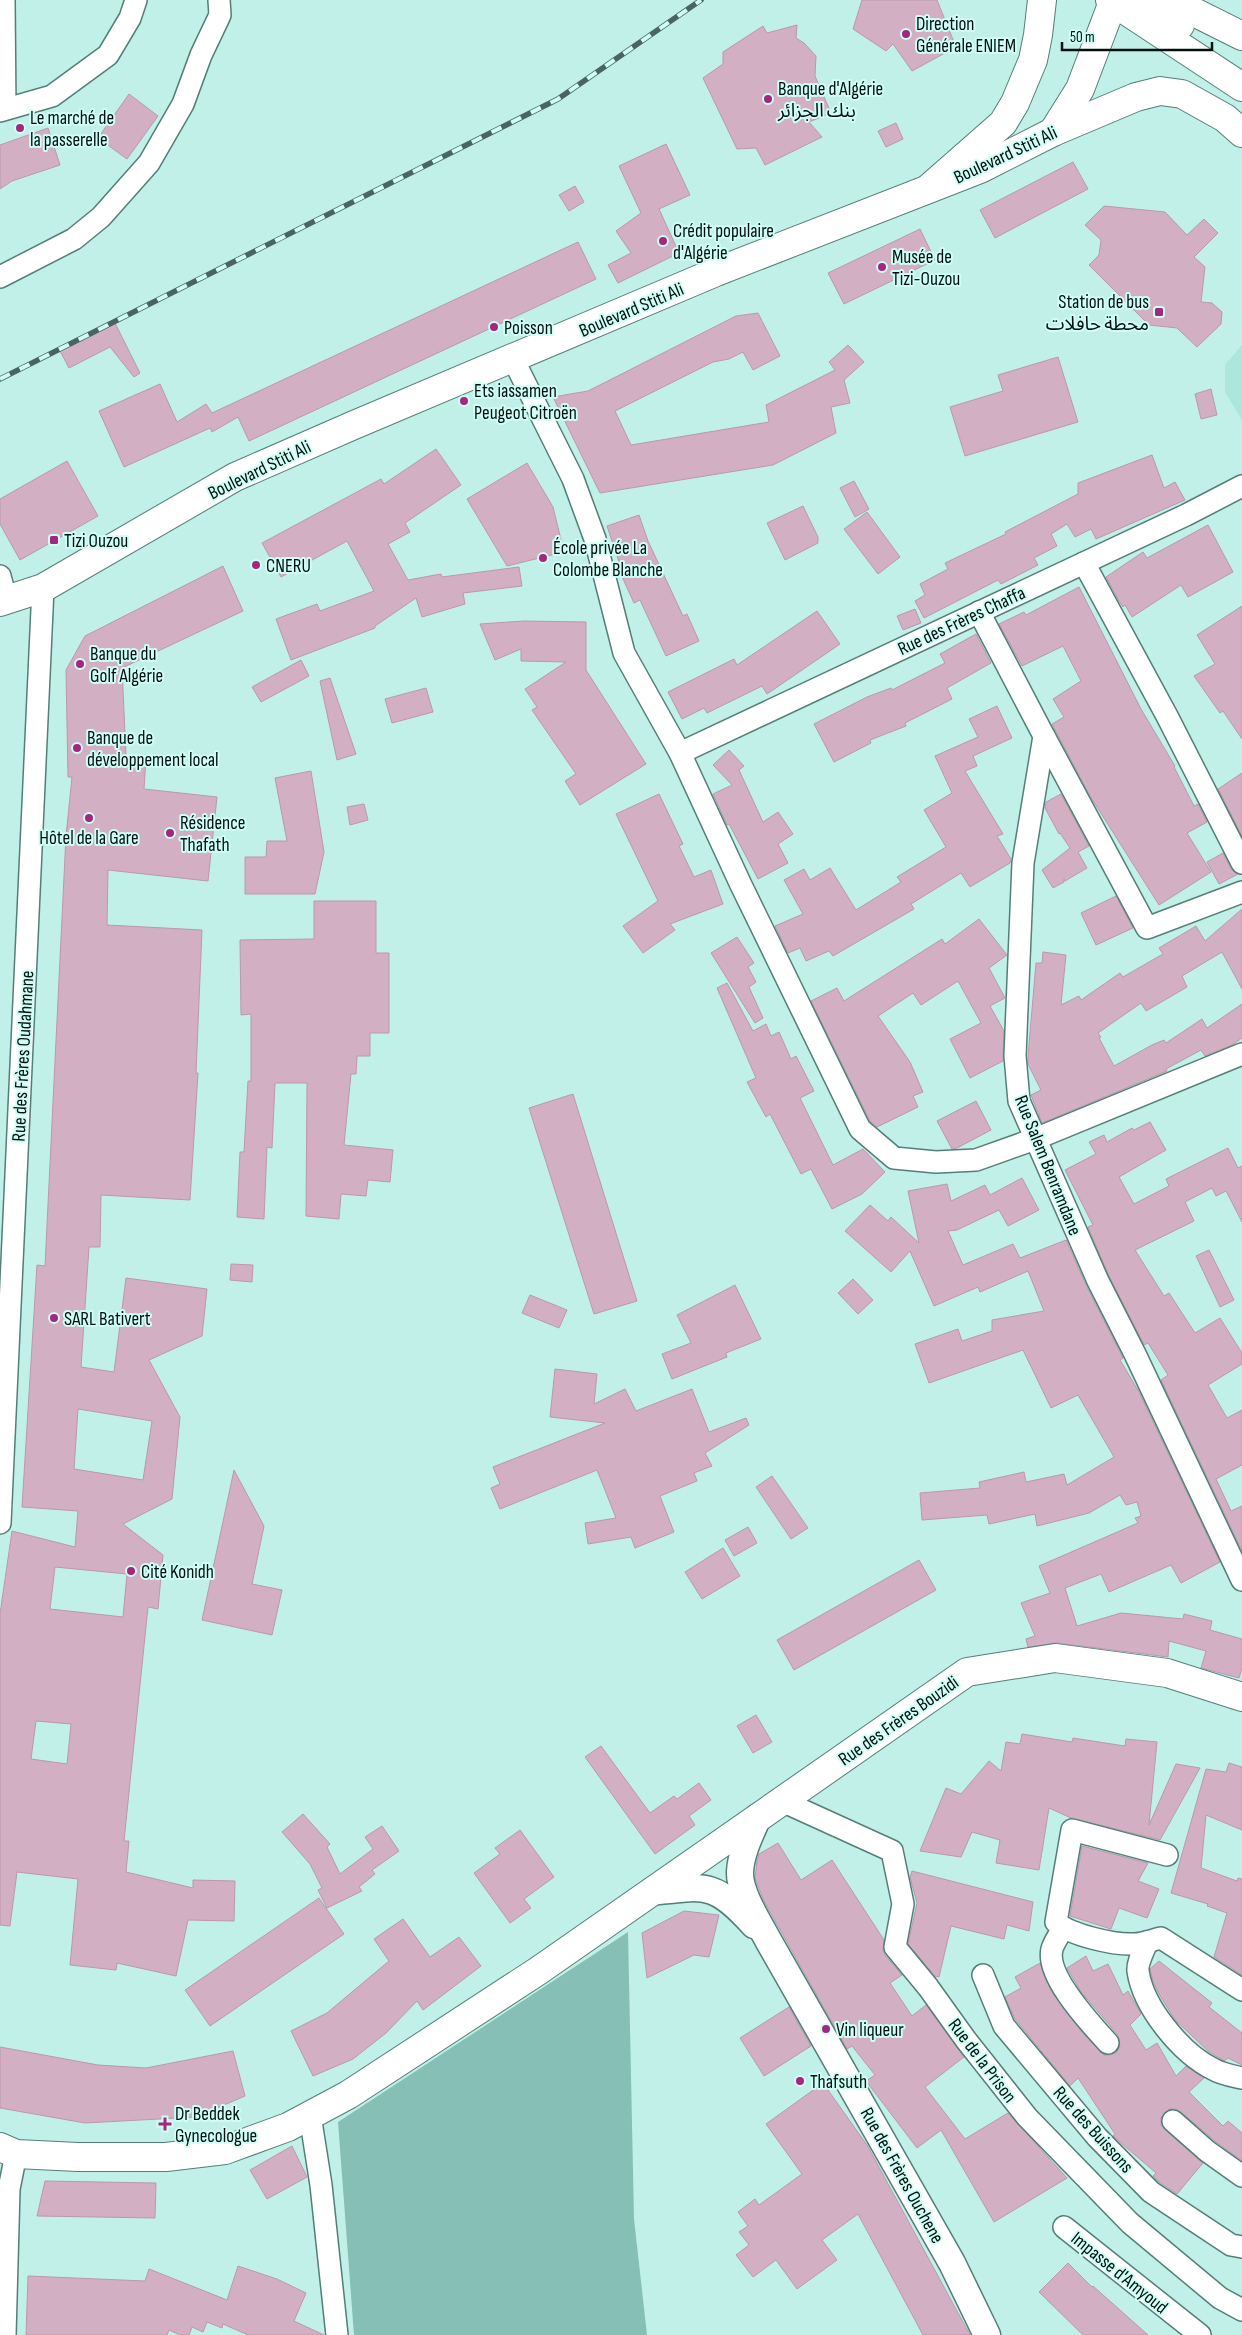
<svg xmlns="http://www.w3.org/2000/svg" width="1242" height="2335" viewBox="0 0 1242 2335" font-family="'Sofia Sans Condensed','Noto Sans Arabic',sans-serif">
<rect width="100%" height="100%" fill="#c1f0e8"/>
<path fill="#ade6dc" d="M1242,345V420L1225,392V365Z"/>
<path fill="#85bfb6" d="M628,1932L634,2219L647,2335H354L338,2122Z"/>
<g fill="#d3afc4" stroke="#bb98ac" fill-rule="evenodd">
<path d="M862,0H937L956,47L912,71L893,44L886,51L853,29Z"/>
<path d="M797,25L796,38L804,43L816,56L815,76L831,113L809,122L822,137L765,165L756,148L737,149L703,78L723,64V52L763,26L767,33Z"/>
<path d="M129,94L158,116L127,159L98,138Z"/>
<path d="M896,123L903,139L886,147L878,131Z"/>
<path d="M48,128L60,165L12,181L0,189V145Z"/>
<path d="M666,144L690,195L659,209L679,253L618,283L608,265L631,253L616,231L641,213L619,166Z"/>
<path d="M1073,162L1088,189L995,238L980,210Z"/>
<path d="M575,186L584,202L569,211L559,195Z"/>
<path d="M1104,206L1165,212L1187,235L1204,219L1218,233L1194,257L1205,267L1201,302L1212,303L1222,312L1221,324L1197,347L1177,328L1149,325L1089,265L1099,255L1101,240L1085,225Z"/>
<path d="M920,229L935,260L844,304L828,273Z"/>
<path d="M578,242L596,279L249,441L238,417L212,432L210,428L124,467L99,411L160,384L177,422L206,404L212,413Z"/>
<path d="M758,313L780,356L753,370L743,352L729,359L713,362L615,411L631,445L769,422L766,405L835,370L829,362L848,345L864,362L844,380L850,403L831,407L836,433L773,465L600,493L553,397L588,391L736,316Z"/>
<path d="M115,323L140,373L134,377L110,347L69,368L60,351Z"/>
<path d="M1058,357L1078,422L965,456L950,407L1003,391L998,375Z"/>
<path d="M1211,389L1217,415L1201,419L1195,394Z"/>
<path d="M436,449L461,485L405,523L410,532L388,544L408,580L441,574L442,577L519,567L522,586L463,593L465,604L422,617L416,598L375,626V628L291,660L276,619L317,604L320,611L374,591L347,541L281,577L262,543L381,479L384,484Z"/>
<path d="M1152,455L1164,488L1175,482L1185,500L1096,539L1091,529L1075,537L1067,524L1051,534L1057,546L1034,558L1038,565L1001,584L998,580L924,618L915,601L925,595L920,584L948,569L945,563L1006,534L1005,532L1078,494V483Z"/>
<path d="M67,461L98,516L20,560L0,524V499Z"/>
<path d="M527,463L553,507L564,552L507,566L467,499Z"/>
<path d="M854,481L869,509L855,517L840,488Z"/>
<path d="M803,506L818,537V543L785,560L767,523Z"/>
<path d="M867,512L900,557L878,574L844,529Z"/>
<path d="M639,515L648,541L683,616L687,614L699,641L666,656L640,600L634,603L619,570L621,568L607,526Z"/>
<path d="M1208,525L1233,572L1188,597L1181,585L1132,617L1125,605L1123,607L1119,601L1106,577L1143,552L1147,558Z"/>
<path d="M223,566L243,611L122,668L126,756L146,758L144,789L217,797L208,881L108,870L107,925L202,930L196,1073H198L190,1200L101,1195L100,1247H89L81,1367L114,1372L126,1278L207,1289L202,1336L149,1360L180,1417L172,1499L123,1524L163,1555L158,1609L148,1607L124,1841H129L126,1872L193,1888V1880L235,1881L234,1921L188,1920L176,1976L117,1963L116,1970L70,1965L78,1879L17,1872L10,1926L0,1925V1614L12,1531L75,1547L78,1511L22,1507L37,1265L45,1266L66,836L72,777H68L66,670L85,636ZM78,1409L152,1421L143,1480L74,1469ZM55,1567L127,1574L123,1617L50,1609ZM36,1721L71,1724L67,1764L31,1759Z"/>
<path d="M1079,587L1141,709L1175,766L1174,767L1194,806L1198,804L1207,822L1187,833L1211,872L1159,905L1090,796L1052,724L1064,717L1053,699L1081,681L1063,646L1022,666L999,624L1024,612L1026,615Z"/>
<path d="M1242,606V739L1223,711L1220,713L1194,676L1215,664L1197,635Z"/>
<path d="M915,609L921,623L903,630L897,616Z"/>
<path d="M817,611L840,644L767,694L762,686L707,713L704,708L682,719L668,692L734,659L737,665Z"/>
<path d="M524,621L586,622V670L646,764L580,805L565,781L576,774L532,710L537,707L525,689L566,662L521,661V649L495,660L480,624Z"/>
<path d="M976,634L991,663L947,688L952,699L905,723L906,726L870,740L871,743L834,762L814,724L867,697L891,688L892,690L945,663L940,654Z"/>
<path d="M301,660L309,676L261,702L252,687Z"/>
<path d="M330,678L356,754L337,760L320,681Z"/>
<path d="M426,688L433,712L392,723L385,699Z"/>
<path d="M997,706L1012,738L973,756L977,766L965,771L1003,834L997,836L1011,859L1010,863L970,887L961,873L911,904L914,909L833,956L829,951L806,961L800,948L788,953L775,926L803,914L784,880L804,869L810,880L830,868L856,910L901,882L897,877L946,847L924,810L952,793L935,756L978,737L969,719Z"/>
<path d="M729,750L744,766L739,770L763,822L778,812L793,834L778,844L788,863L758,879L729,824L727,825L713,794L732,785L713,765Z"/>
<path d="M311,771L324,852L315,894H245V857H266L267,841H287L275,778Z"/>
<path d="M1242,773V836L1218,789Z"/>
<path d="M659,794L683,844L679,846L694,877L711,870L723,904L670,924L675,930L643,953L623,926L658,901L616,814Z"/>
<path d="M1061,794L1089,846L1078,852L1087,868L1065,881L1064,879V882L1053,888L1042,870L1070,848L1060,833L1059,834L1045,808L1046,802Z"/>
<path d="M364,804L368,820L350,825L347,807Z"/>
<path d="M1223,853L1231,869L1238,874L1219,884L1207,862Z"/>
<path d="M1116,896L1133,928L1096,945L1081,913Z"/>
<path d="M314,901H376V953H389V1033H370V1056H357L356,1074H351L344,1145L393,1150L390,1182L368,1180L366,1196L341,1194L339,1219L306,1216L307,1083H275L272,1148L267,1147L264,1219L237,1217L240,1152H244L248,1081H251V1014L241,1015L240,940L314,939Z"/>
<path d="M1242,909V989L1222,952L1182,976L1187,987L1146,1011L1141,1003L1098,1033L1101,1037L1099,1038L1114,1066L1152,1045L1164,1040L1166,1043L1202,1019L1207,1028L1242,1004V1038L1232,1045L1205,1056L1201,1050L1166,1069L1167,1071L1042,1123L1031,1095L1041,1090L1028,1064V1056L1036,963H1042L1043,952L1066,955L1061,1005L1079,996L1081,1000L1120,973L1123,977L1163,954L1159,948L1196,926L1205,941Z"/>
<path d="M979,919L1007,955L989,968L1005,998L990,1006L1004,1031L1003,1061L970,1078L950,1039L981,1023L958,981L921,1005L913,993L878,1016L910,1062L923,1092L913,1096L918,1107L877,1127L870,1121L811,1001L837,988L844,1001L942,939L945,944Z"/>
<path d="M737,937L754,963L748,967L756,982L749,987L763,1018L755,1023L711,953Z"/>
<path d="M727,983L753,1031L766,1024L771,1036L779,1032L791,1059L796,1056L814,1091L800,1098L833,1165L863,1149L885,1172L862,1194L832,1209L811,1169L801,1174L770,1114L766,1117L747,1082L756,1078L717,988Z"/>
<path d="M573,1094L637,1301L594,1314L529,1108Z"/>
<path d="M976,1101L991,1130L957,1148L952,1149L937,1121Z"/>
<path d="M1150,1122L1166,1150L1119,1177L1134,1204L1169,1186L1166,1179L1228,1148L1238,1168L1242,1166V1222L1226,1191L1216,1196L1212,1188L1185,1202L1194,1221L1135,1250L1164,1296L1169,1293L1195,1333L1220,1318L1242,1353V1364L1208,1385L1227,1418L1242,1410V1465L1216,1479L1231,1511L1242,1506V1551L1161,1380L1168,1375L1148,1343L1144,1345L1109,1276L1088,1227L1093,1225L1065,1170L1096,1154L1089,1142L1104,1135L1107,1142L1132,1128L1134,1130Z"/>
<path d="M1022,1178L1039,1210L1008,1226L999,1210L957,1230L948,1231L963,1265L1013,1244L1020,1258L1066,1240L1087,1287L1123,1358L1120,1360L1139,1392L1220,1562L1181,1583L1171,1565L1109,1592L1101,1574L1065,1588L1077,1626L1121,1613L1183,1619L1184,1614L1212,1621L1210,1630L1242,1639V1668L1239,1678L1201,1668L1206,1651L1169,1641L1168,1657L1057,1643L1028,1647L1026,1639L1035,1636L1021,1603L1050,1593L1039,1566L1138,1523L1135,1518L1141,1516L1137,1502L1126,1505L1120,1495L1089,1513L1037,1526L1035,1514L989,1524L987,1515L922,1520L920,1493L980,1488L979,1482L1024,1472L1026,1482L1064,1474L1067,1485L1114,1457L1078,1395L1051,1408L1023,1350L929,1383L915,1344L958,1329L962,1341L992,1331V1320L1044,1311L1028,1271L980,1292L978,1287L934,1306L910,1251L891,1272L845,1231L870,1205L888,1221L891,1217L919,1243L908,1191L947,1184L951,1201L985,1185L990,1195Z"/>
<path d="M1209,1250L1234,1300L1220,1307L1196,1256Z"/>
<path d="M231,1264L253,1265L252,1282L230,1280Z"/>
<path d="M853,1279L873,1300L858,1314L838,1293Z"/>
<path d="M735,1285L761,1339L726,1353L727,1357L672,1379L662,1354L691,1343L677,1315Z"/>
<path d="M530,1295L567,1310L559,1328L522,1313Z"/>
<path d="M555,1369L597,1374L594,1404L625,1389L636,1411L692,1389L709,1432L746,1418L749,1425L705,1453L712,1466L694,1473L697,1481L660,1496L674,1532L635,1548L631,1537L588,1544L585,1523L616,1518L597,1470L500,1509L491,1488L500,1484L493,1467L605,1423L550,1417Z"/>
<path d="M234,1470L264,1526L252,1584L282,1590L272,1635L202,1620Z"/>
<path d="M772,1476L808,1528L791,1539L756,1487Z"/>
<path d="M748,1527L757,1543L734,1556L725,1540Z"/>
<path d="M723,1548L740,1576L702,1599L685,1572Z"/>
<path d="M919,1560L936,1590L794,1670L777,1640Z"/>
<path d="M756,1715L772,1742L753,1753L737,1726Z"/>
<path d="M1022,1734L1072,1742L1073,1738L1125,1746L1126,1739L1157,1742L1149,1825L1176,1764L1200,1768L1160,1840L1071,1818L1049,1808L1039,1870L996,1863L1000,1840L972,1832L961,1857L920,1851L946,1788L961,1794L989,1761L1001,1771L1006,1742L1020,1744Z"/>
<path d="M601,1746L650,1813L674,1796L677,1799L699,1783L711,1800L689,1816L695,1825L655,1854L585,1757Z"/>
<path d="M1229,1763L1242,1767V1830L1206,1815L1201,1868L1237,1881L1238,1878L1242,1879V1975L1214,1957L1227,1913L1207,1906L1208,1904L1171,1893L1206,1769L1226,1772Z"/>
<path d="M303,1814L330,1844L327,1847L340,1874L373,1849L365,1837L382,1826L399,1851L372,1870L375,1874L359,1887L362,1891L327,1908L318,1890L322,1888L310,1864L282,1832Z"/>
<path d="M520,1830L554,1877L524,1899L531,1908L510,1923L474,1873L500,1854L495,1848Z"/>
<path d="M778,1843L801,1880L832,1860L884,1940L883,1950L885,1955L902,1975L890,1983L912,2016L926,2005L964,2057L925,2087L965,2139L1008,2113L1067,2178L994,2222L941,2130L917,2148L866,2081L875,2075L852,2046L847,2049L764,1901L755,1878L757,1861L759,1854Z"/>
<path d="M1082,1846L1148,1863L1138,1881L1159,1889L1147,1918L1119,1908L1111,1929L1070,1916Z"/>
<path d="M912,1871L1033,1902L1029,1931L1007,1925L1004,1939L951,1926L939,1977L935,1976L908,1944L917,1903L910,1877Z"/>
<path d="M319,1898L344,1934L210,2026L185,1990Z"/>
<path d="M684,1911L719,1915L709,1957L694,1955L647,1978L642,1933Z"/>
<path d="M403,1919L430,1957L459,1937L481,1966L423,2010L417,2001L386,2033L353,2059L313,2076L291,2031L327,2013L389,1961L374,1939Z"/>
<path d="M1086,1956L1093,1971L1108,1964L1123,1995L1128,1991L1141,2014L1130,2025L1146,2050L1157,2043L1176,2076L1186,2066L1204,2078L1189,2092L1223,2126L1228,2121L1242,2133V2161L1215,2141L1181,2112L1175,2109H1169L1161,2118V2125L1203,2163L1177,2194L1159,2182L1153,2176L1156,2173L1113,2136L1115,2134L1078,2078L1070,2086L1015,2019L1005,1997L1021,1988L1015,1977L1040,1963L1052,1992L1082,2032L1104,2055H1110L1116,2053L1120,2046L1118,2035L1081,1992L1067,1968Z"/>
<path d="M1159,1961L1212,2003L1209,2007L1242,2033V2065L1228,2058L1224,2061L1208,2051L1175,2020L1159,1994L1153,1981L1150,1969Z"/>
<path d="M789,2007L811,2046L764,2076L740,2038Z"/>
<path d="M0,2047L98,2065L146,2068L233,2051L245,2096L196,2117L85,2123L0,2108Z"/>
<path d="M823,2083L867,2145L970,2335H923L858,2214L822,2240L837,2260L797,2289L776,2260L753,2277L736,2255L749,2245L739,2232L748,2226L738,2212L755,2199L759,2205L802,2174L766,2124Z"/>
<path d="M292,2146L307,2177L267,2199L250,2170Z"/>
<path d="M45,2181L156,2183L155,2218L37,2216Z"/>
<path d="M1068,2263L1092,2287L1093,2286L1148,2335H1083L1039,2292Z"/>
<path d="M238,2266L277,2279L306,2293L294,2321L324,2335H248L223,2324L222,2328L207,2322L203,2332L192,2327L189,2335H180L169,2330L167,2335H26L28,2276L145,2281L149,2269L227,2300Z"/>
</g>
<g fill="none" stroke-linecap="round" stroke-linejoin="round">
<defs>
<g id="minor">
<path d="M0,108L5,109L4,0"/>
<path d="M0,111L52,96L108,55L130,18L136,0"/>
<path d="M0,277L74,239L101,217L149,163L183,104L201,55L220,15L219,0"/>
<path d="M513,359L573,479L595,539L624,653L680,753L741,885L860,1129L894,1158L936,1162L976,1160L1035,1139L1242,1054"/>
<path d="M1084,563L1167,716L1242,863"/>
<path d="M0,576L6,599"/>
<path d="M979,612L1044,736L1023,863L1015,1056L1019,1101L1098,1281L1135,1354L1242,1580"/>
<path d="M1044,736L1147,928L1242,892"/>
<path d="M680,753L1186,515L1242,486"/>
<path d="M0,1523L43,588"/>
<path d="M782,1801L892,1851L903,1904L895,1947L928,1987L966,2040L1027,2117L1130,2223L1220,2298L1242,2310"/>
<path d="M1167,1855L1072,1830L1056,1922C1070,1935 1114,1945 1134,1944C1143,1944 1152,1940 1161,1938L1242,1990"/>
<path d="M1063,1928C1060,1934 1054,1942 1052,1949C1045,1976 1091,2024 1108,2043"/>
<path d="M1147,1942C1144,1950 1137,1963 1138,1971C1143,2007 1181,2053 1213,2069C1221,2074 1233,2076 1242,2078"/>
<path d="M983,1975L1004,2026L1097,2137L1151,2192L1231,2245L1242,2247"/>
<path d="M310,2115L321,2185L337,2335"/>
<path d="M1173,2121L1207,2151L1242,2176"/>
<path d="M1064,2227L1200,2335"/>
<path d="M5,2335L9,2189L16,2154"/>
</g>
<g id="tertiary">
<path d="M758,1817C750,1835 741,1853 740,1872C739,1892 759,1923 768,1940L952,2263L987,2335"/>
<path d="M651,1892C706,1886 714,1881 754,1925"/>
</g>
<g id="secondary">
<path d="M0,602L43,588L235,477L354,425L716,272L980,169L1053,132L1136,97L1160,91L1182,94L1225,118L1242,133"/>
<path d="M0,2147L16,2154L78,2157H166L225,2150L288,2127L348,2095L538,1971L967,1672L1055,1658L1167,1673L1242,1697"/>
</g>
<g id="primary">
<path d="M1110,0L1242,87"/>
<path d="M1146,0L1155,10L1180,25"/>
<path d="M1170,0L1242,36"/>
<path d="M1053,132L1080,89L1113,2"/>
<path d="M929,188L1003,123L1015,103L1033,60L1038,35L1042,0"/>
</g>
</defs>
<use href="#minor" stroke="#537f78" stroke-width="24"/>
<use href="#tertiary" stroke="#537f78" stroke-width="29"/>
<use href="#secondary" stroke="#537f78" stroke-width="30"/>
<use href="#primary" stroke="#537f78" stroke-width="30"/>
<use href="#minor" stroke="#fff" stroke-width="21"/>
<use href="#tertiary" stroke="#fff" stroke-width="26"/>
<use href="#secondary" stroke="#fff" stroke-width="28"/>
<use href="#primary" stroke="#fff" stroke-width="28"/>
<defs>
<path id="rail" d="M0,379L558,99L701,0"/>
</defs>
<use href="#rail" stroke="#4a6560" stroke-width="5.5"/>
<use href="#rail" stroke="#cefef5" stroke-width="4" stroke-dasharray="11" stroke-linecap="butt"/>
</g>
<g fill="#a2277d" stroke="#cefef5" stroke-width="2">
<circle cx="906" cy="34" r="5"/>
<circle cx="768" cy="99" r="5"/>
<circle cx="20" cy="128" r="5"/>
<circle cx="663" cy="241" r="5"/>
<circle cx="882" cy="267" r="5"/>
<rect x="1154" y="307" width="10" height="10" rx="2.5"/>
<circle cx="494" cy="327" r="5"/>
<circle cx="464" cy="401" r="5"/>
<rect x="49" y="535" width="10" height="10" rx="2.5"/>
<circle cx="543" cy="558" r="5"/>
<circle cx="256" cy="565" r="5"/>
<circle cx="80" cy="664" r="5"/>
<circle cx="77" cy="748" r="5"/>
<circle cx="89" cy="818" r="5"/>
<circle cx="170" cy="833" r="5"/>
<circle cx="54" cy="1318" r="5"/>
<circle cx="131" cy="1571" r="5"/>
<circle cx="826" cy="2029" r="5"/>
<circle cx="800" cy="2081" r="5"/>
<path d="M162.5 2116.5h5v5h5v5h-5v5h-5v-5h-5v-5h5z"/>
</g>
<g text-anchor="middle" stroke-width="4" stroke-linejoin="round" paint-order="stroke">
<g font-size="19" fill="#01100d" stroke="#cefef5" text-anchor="start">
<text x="916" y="30">Direction<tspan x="916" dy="22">Générale ENIEM</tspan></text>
<text x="778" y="95">Banque d'Algérie<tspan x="778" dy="22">بنك الجزائر</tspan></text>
<text x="30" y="124">Le marché de<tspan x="30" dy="22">la passerelle</tspan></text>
<text x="673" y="237">Crédit populaire<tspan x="673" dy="22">d'Algérie</tspan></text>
<text x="892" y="263">Musée de<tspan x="892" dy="22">Tizi-Ouzou</tspan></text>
<text x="1149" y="308" text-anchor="end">Station de bus<tspan x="1149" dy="22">محطة حافلات</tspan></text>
<text x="504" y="334">Poisson</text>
<text x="474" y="397">Ets iassamen<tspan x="474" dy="22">Peugeot Citroën</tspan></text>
<text x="64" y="547">Tizi Ouzou</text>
<text x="553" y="554">École privée La<tspan x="553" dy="22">Colombe Blanche</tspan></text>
<text x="266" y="572">CNERU</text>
<text x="90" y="660">Banque du<tspan x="90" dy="22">Golf Algérie</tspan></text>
<text x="87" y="744">Banque de<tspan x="87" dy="22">développement local</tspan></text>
<text x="180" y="829">Résidence<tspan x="180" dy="22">Thafath</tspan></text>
<text x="89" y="844" text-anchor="middle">Hôtel de la Gare</text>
<text x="64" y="1325">SARL Bativert</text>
<text x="141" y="1578">Cité Konidh</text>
<text x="836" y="2036">Vin liqueur</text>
<text x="810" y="2088">Thafsuth</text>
<text x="175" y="2120">Dr Beddek<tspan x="175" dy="22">Gynecologue</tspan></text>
</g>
<g font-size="19" fill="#01100d" stroke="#cefef5">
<text transform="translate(1005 154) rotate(-25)" y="7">Boulevard Stiti Ali</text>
<text transform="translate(631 309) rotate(-23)" y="7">Boulevard Stiti Ali</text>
<text transform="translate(259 469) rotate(-26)" y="7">Boulevard Stiti Ali</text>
<text transform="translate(961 620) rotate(-25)" y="7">Rue des Frères Chaffa</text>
<text transform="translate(22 1056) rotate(-87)" y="7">Rue des Frères Oudahmane</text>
<text transform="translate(1049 1165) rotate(68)" y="7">Rue Salem Benramdane</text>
<text transform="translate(898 1720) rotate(-35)" y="7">Rue des Frères Bouzidi</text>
<text transform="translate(983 2060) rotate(53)" y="7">Rue de la Prison</text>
<text transform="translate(1094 2129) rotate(48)" y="7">Rue des Buissons</text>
<text transform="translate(903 2175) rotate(61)" y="7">Rue des Frères Ouchene</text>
<text transform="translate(1120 2272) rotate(39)" y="7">Impasse d'Amyoud</text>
</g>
</g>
<path d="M1062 42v8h150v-8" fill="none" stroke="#01100d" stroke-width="2.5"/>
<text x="1070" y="42" font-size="15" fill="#01100d" stroke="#cefef5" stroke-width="4" paint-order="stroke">50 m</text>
</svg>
